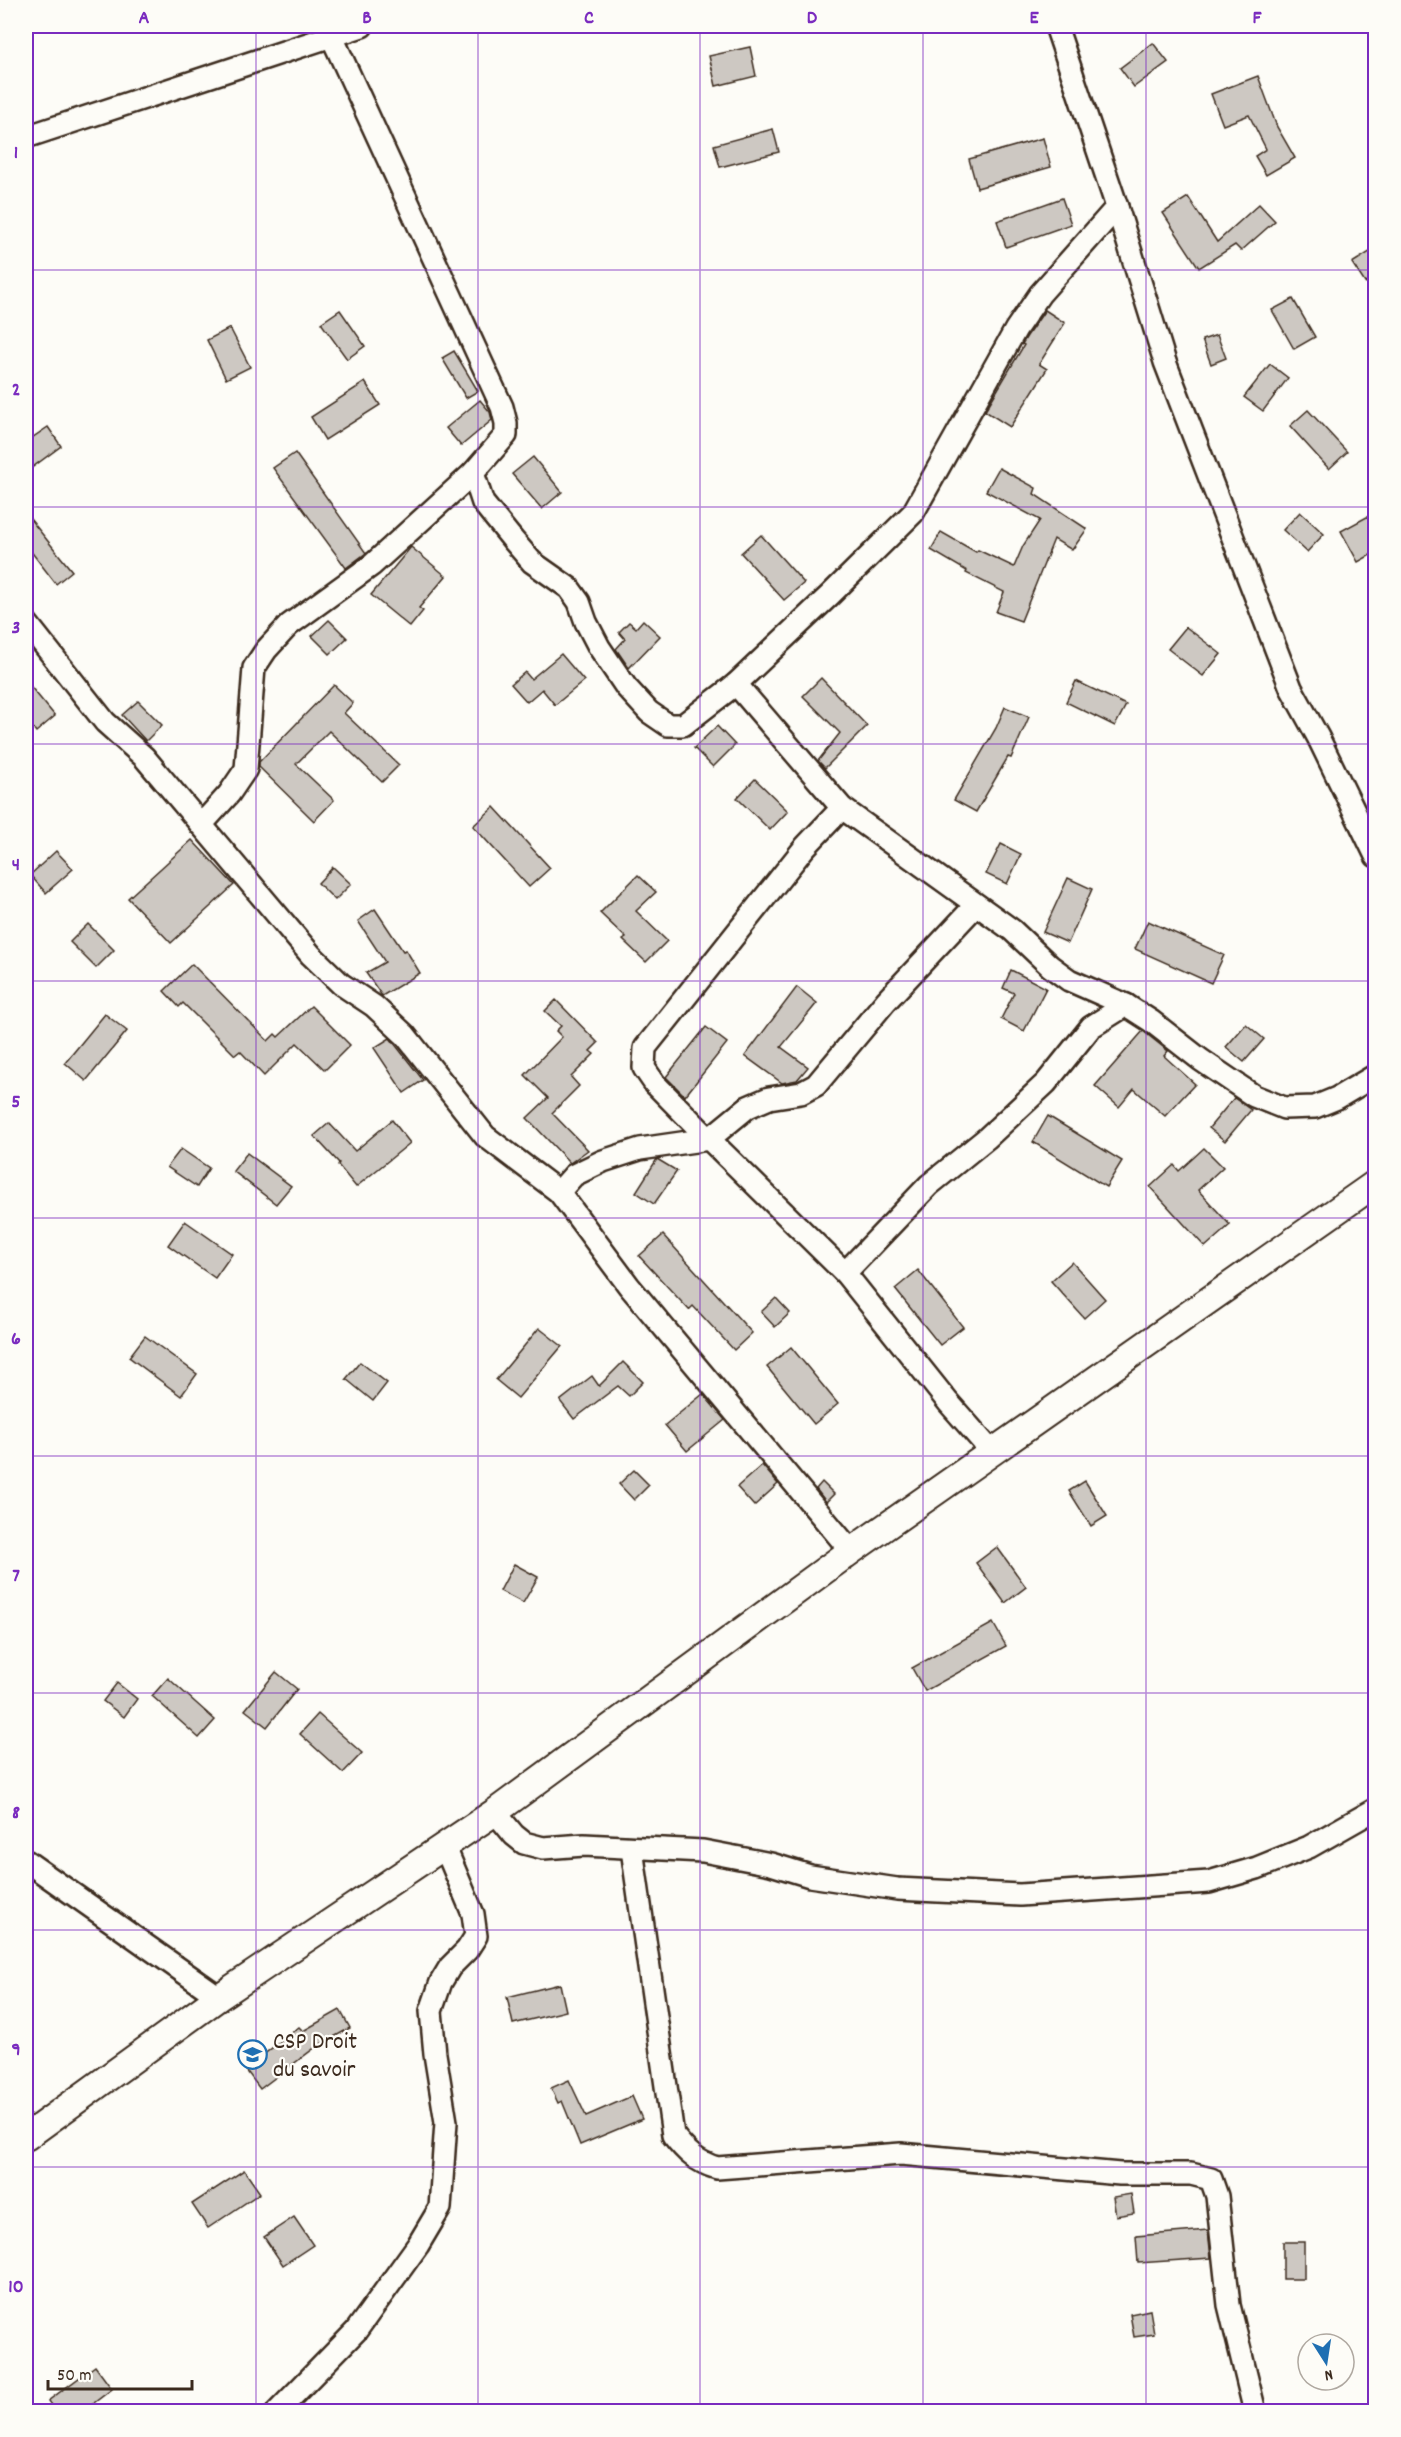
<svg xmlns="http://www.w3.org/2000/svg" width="1401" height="2437" viewBox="0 0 1401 2437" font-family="Dekko,sans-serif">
<rect width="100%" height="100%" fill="#fdfcf7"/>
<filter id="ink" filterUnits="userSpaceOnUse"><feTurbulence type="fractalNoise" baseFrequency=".0167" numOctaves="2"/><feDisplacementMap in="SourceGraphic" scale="12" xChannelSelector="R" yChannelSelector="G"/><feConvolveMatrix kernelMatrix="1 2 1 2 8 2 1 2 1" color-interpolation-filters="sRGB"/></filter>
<g filter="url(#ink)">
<g fill="#cdc8c2" stroke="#3b2a1e" stroke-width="1.5">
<path d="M1153,43L1168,62L1134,87L1120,68Z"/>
<path d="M750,47L756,76L716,86L709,56Z"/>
<path d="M1258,76L1277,127L1295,158L1266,175L1255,156L1266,149L1249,115L1223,125L1211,94Z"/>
<path d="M773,129L779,152L720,167L714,145Z"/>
<path d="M1043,138L1051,167L977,188L969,159Z"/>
<path d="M1188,197L1217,242L1259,204L1275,221L1241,251L1235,245L1199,268L1163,213Z"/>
<path d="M1062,198L1071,224L1006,247L997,221Z"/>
<path d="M1376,248V277L1365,283L1352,263Z"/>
<path d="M1293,299L1315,337L1294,349L1272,310Z"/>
<path d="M340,310L365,346L347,359L321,323Z"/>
<path d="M1045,310L1065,323L1039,364L1047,369L1010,427L985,411L1024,345L1022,344L1027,336Z"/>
<path d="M230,328L250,367L226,379L207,340Z"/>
<path d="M1217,335L1226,358L1211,364L1202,340Z"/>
<path d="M454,351L478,391L466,398L442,358Z"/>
<path d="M1270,364L1288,378L1263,411L1244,397Z"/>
<path d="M365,382L380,405L325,440L311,417Z"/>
<path d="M480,400L490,412L492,420L461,446L446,428Z"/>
<path d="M1308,410L1347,452L1329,469L1290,426Z"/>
<path d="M48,427L61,446L26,472V442Z"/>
<path d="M295,453L366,553L346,568L273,468Z"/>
<path d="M533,457L562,492L542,509L512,474Z"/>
<path d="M999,468L1036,488L1034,494L1087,529L1072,550L1054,539L1021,621L996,612L1004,592L966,573L967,571L931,550L941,532L976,552L978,550L1014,567L1023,546L1040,520L986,491Z"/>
<path d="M1300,512L1324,534L1307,552L1283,530Z"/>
<path d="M1376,512V552L1358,562L1341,531Z"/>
<path d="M26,514L72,571L56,584L26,545Z"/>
<path d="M761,535L804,583L784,600L741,553Z"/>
<path d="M411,547L446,576L419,608L423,611L410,627L371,595Z"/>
<path d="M329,620L347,638L330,654L312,636Z"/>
<path d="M643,620L660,636L629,668L616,649L625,639L619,632L629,622L636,628Z"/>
<path d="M1186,627L1221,654L1203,676L1168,649Z"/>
<path d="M561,654L584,681L555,705L542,689L527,702L511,684L525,672L531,679Z"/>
<path d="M821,678L867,726L825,768L818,761L840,733L803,696Z"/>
<path d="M26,681L55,716L36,732L26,719Z"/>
<path d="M1076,681L1126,705L1115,726L1066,702Z"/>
<path d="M334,685L353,703L344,713L399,765L382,782L329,731L296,764L334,800L314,821L259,767V762Z"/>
<path d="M138,701L162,725L146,741L122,715Z"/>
<path d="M1005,707L1029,717L1011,758L1008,757L976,812L954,800L996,728Z"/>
<path d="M717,726L735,745L713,767L694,748Z"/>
<path d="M755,779L788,811L770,830L737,798Z"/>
<path d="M494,807L550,868L529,887L473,826Z"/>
<path d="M192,840L234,885L171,943L128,898Z"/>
<path d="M1001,844L1021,854L1007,884L986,874Z"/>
<path d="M56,851L73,869L46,893L30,875Z"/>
<path d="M333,867L351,884L335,900L318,883Z"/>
<path d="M638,875L656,892L636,911L667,941L646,962L623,940L626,938L600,913Z"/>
<path d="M1068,878L1092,889L1068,943L1043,932Z"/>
<path d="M375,909L403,951L406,950L420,973L382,996L366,973L385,962L358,921Z"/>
<path d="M1148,921L1224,955L1211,983L1135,949Z"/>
<path d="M88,924L114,950L96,968L70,942Z"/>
<path d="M192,964L268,1041L275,1034L278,1037L311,1006L350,1045L325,1070L297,1043L264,1076L240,1051L235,1055L183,1003L179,1007L164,991Z"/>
<path d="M1011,970L1046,988L1024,1031L1001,1019L1014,993L1003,988Z"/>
<path d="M797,987L817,1003L781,1047L808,1067L797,1080L782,1083L745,1056Z"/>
<path d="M556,1000L598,1043L590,1051L594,1054L571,1077L579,1086L552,1113L588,1150L570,1163L527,1118L548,1098L525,1075L562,1037L556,1031L561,1026L545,1011Z"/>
<path d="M105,1014L127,1031L86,1081L65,1063Z"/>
<path d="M1246,1024L1264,1039L1244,1062L1226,1047Z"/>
<path d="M706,1027L727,1043L685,1096L666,1077Z"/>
<path d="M1143,1031L1168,1051L1164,1056L1195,1084L1165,1116L1134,1089L1119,1107L1095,1086Z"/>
<path d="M390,1038L423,1080L404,1093L374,1048Z"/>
<path d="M1234,1098L1251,1110L1225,1141L1209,1128Z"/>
<path d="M1048,1116L1122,1161L1106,1187L1033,1142Z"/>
<path d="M392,1120L410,1143L356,1187L338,1165L339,1163L314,1136L329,1123L355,1151Z"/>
<path d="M1204,1148L1223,1167L1198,1190L1230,1225L1205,1247L1150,1187L1174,1165L1179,1171Z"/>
<path d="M181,1149L209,1168L197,1187L167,1167Z"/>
<path d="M247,1153L291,1186L276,1204L233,1171Z"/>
<path d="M657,1159L677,1171L654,1204L636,1192Z"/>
<path d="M185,1221L232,1254L215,1278L168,1245Z"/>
<path d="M663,1235L752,1333L734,1350L693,1306L689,1310L639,1256Z"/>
<path d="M1072,1262L1105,1299L1084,1318L1051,1281Z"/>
<path d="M918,1270L963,1327L940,1345L895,1289Z"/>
<path d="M776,1298L790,1313L775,1327L761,1312Z"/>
<path d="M539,1328L562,1346L518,1398L496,1380Z"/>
<path d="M145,1336L197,1374L181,1396L129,1357Z"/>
<path d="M791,1347L838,1404L814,1424L767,1367Z"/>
<path d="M360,1362L387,1383L373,1401L346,1379Z"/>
<path d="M623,1362L643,1382L629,1396L618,1386L574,1419L560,1401L592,1376L599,1386Z"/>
<path d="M703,1394L725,1420L687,1451L665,1425Z"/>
<path d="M762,1465L778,1484L754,1506L737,1487Z"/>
<path d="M634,1470L649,1485L634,1500L619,1484Z"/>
<path d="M1085,1481L1107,1516L1091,1526L1069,1491Z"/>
<path d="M822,1482L834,1494L826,1502L816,1489Z"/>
<path d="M997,1547L1026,1587L1005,1603L976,1563Z"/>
<path d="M514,1564L538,1577L523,1603L500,1591Z"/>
<path d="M993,1623L1006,1646L925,1691L912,1668Z"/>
<path d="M276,1672L297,1689L267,1727L245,1710Z"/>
<path d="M168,1678L215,1720L199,1738L152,1696Z"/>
<path d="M117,1683L137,1699L124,1717L103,1701Z"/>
<path d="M318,1714L362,1753L343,1773L300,1734Z"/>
<path d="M560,1984L566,2011L513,2024L507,1997Z"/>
<path d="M340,2010L350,2028L316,2047L260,2089L245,2069L299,2027L303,2031Z"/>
<path d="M569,2080L586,2116L632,2096L642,2119L580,2145L562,2101L558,2103L551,2088Z"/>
<path d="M244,2170L260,2193L208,2228L192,2204Z"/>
<path d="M1131,2194L1134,2213L1116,2216L1113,2197Z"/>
<path d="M294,2217L313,2245L283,2265L264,2237Z"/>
<path d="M1208,2230L1211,2258L1138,2263L1136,2236Z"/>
<rect x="1283" y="2242" width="21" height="37"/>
<path d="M1150,2310L1154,2334L1134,2337L1130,2314Z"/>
<path d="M95,2366L112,2389L82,2412H56L48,2401Z"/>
</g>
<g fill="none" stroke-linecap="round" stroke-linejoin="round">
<defs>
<g id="minor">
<path d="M1056,26L1117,207L1165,362L1291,688L1318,737L1376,856"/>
<path d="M26,137L362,26"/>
<path d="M473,473L483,503L513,540L532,562L569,588L579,602L586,622L599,647L626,687L649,712L668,725H683L736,684L830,595L913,513L1016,329L1040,294L1117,207"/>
<path d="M26,622L105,722L144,757L311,955L341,984L374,1006L405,1035L485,1136L559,1192L629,1286L851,1551"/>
<path d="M736,684L842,808L1012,930L1050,966L1069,980L1126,1005L1151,1021L1201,1060L1254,1096L1284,1108L1315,1107L1337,1098L1376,1075"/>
<path d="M842,808L805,847L645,1048L644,1068L655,1084L709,1139L845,1273L948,1402L991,1451"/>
<path d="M201,825L229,794L246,769L254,668L266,650L289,625L372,565L473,473L506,435V423L502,407L332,37"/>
<path d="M559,1192L574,1175L603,1161L640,1149L709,1139L748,1107L769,1098L801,1093L816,1085L886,1001L976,905"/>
<path d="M845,1273L929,1185L987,1138L1046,1083L1091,1027L1126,1005"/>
<path d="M495,1812L514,1835L524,1843L543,1848L584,1845L703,1851L771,1864L810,1876L897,1889L1020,1895L1209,1882L1257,1868L1309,1847L1376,1809"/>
<path d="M632,1849L673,2135C686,2152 697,2162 717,2168L901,2154L1120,2174H1191L1211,2179L1217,2196L1229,2305L1255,2412"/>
<path d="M26,1861L219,1997"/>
<path d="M277,2412L356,2331L418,2245L440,2208L446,2122L435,2054L431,2011L441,1982L450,1967L467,1950L476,1936L473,1914L444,1845"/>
</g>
<path id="major" d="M26,2137L219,1997L495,1812L851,1551L1376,1183"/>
</defs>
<use href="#minor" stroke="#3b2a1e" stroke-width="26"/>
<use href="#major" stroke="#3b2a1e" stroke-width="30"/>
<use href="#minor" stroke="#fdfcf7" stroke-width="21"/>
<use href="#major" stroke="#fdfcf7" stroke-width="26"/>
</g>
</g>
<path fill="none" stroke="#7b2cbf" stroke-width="1.5" stroke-opacity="0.55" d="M256,26V2412M478,26V2412M700,26V2412M923,26V2412M1146,26V2412M26,270H1376M26,507H1376M26,744H1376M26,981H1376M26,1218H1376M26,1456H1376M26,1693H1376M26,1930H1376M26,2167H1376"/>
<defs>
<symbol id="school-ring" viewBox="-11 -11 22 22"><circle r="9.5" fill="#fdfcf7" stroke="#1f6fb2" stroke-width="1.5"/><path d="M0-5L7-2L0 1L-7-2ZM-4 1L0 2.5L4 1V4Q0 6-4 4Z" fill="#1f6fb2"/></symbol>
</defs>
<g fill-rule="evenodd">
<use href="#school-ring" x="236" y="2038" width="33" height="33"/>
</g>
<g text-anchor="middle" stroke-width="4.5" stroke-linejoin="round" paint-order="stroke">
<g font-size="24" fill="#3b2a1e" stroke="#fdfcf7" text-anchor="start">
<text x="273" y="2048">CSP Droit<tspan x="273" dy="28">du savoir</tspan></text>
</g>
</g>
<rect width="1401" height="2437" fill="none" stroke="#fdfcf7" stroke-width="66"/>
<g transform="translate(1326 2362) rotate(168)"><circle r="28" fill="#fdfcf7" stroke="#afa8a0" stroke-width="1.5"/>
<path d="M0-4.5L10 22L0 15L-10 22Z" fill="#1f6fb2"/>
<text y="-9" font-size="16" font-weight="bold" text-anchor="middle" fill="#3b2a1e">N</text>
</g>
<path d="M48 2380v9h144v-9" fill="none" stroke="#3b2a1e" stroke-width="3"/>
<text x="57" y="2380" font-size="18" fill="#3b2a1e" stroke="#fdfcf7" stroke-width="4.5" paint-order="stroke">50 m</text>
<rect x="33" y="33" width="1335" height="2371" fill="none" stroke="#7b2cbf" stroke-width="2"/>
<g font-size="20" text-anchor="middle" font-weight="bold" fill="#7b2cbf">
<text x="144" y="23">A</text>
<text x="367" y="23">B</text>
<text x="589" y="23">C</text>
<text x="812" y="23">D</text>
<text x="1034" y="23">E</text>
<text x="1257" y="23">F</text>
<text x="16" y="158">1</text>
<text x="16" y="395">2</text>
<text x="16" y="633">3</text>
<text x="16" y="870">4</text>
<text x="16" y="1107">5</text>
<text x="16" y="1344">6</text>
<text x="16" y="1581">7</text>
<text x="16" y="1818">8</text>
<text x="16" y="2055">9</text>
<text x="16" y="2292">10</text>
</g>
</svg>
